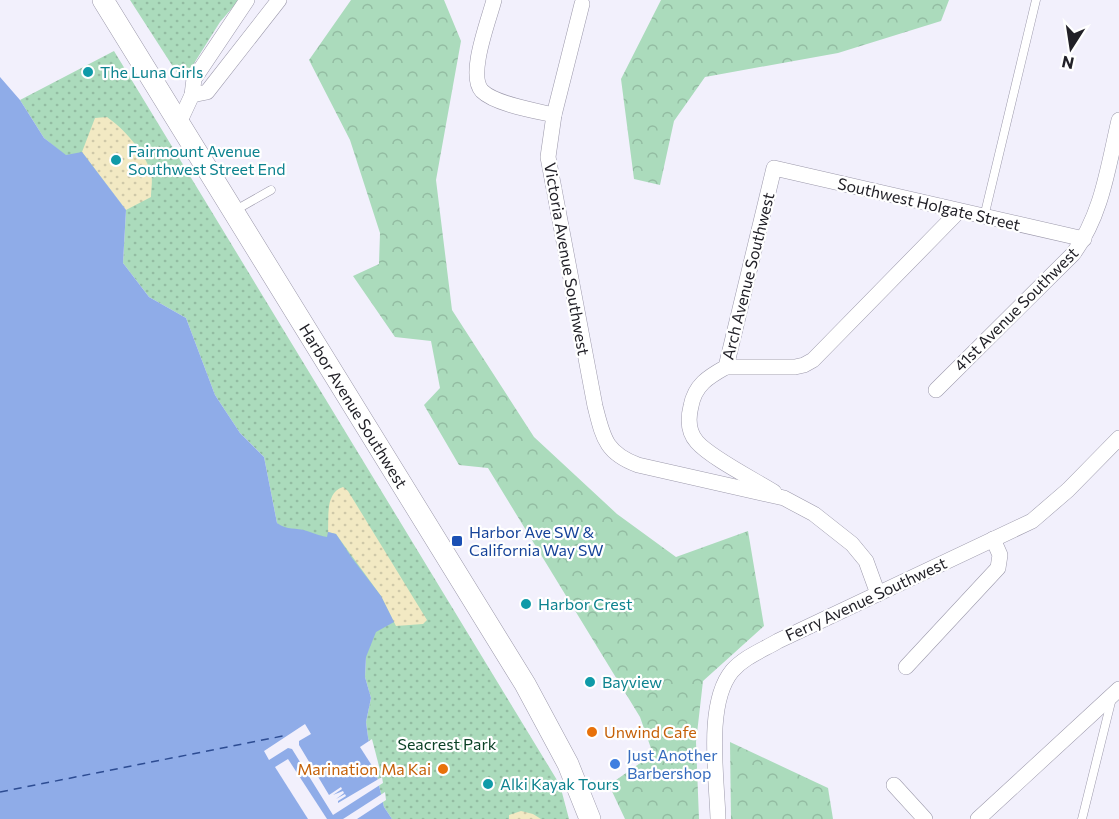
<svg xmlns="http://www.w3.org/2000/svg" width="1119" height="819" viewBox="0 0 1119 819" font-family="Commissioner,sans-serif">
<defs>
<pattern id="grass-dots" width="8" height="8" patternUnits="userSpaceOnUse" patternTransform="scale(1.5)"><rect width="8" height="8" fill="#abdbbc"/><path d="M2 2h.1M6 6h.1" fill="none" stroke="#93bca2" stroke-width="1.8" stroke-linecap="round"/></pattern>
<pattern id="forest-crowns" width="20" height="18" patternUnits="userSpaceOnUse" patternTransform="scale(1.5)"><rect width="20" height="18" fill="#abdbbc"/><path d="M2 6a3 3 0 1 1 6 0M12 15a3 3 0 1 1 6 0" fill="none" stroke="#93bca2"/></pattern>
<pattern id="sand-dots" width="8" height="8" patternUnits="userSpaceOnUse" patternTransform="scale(1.5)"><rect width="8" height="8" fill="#f2e9c3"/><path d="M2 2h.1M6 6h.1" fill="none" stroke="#cfc8a8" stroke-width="1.8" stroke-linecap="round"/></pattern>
</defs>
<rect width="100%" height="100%" fill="#f2f0fc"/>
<g fill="url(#grass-dots)">
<path d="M130,0H239L220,22L193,65L182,76H179Z"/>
<path d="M114,51L560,785L569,819H392L384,807L368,737L366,722L371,698L365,677L366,657L277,523L264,457L240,433L215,395L186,318L149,297L123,263L126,210L82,153L66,156L44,138L20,100Z"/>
</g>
<g fill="url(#forest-crowns)">
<path d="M351,0H444L461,41L436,180L452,310L534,437L617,514L676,557L748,531L764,626L703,681L696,742L699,819H625L609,785L653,754L640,717L488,468L459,465L424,405L440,388L431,341L395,337L353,276L379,264L380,233L350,140L309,60Z"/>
<path d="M661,0H949L941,21L838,53L705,77L674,121L660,185L634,179L621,79Z"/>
<path d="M730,742L828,788L833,819H731Z"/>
</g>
<g fill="url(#sand-dots)">
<path d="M107,117C124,129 145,152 151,173C153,180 151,190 151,197L126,210L82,152L95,118Z"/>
<path d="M343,487L348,491L427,620L423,624L396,626L381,596L336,534L328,532C329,516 325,493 343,487Z"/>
<path d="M521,811L533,814L541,819H509V815Z"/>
</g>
<path fill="#8face8" d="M0,77L20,100L44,138L66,155L82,152L126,210L123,263L149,297L186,318L215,395L240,433L264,457L277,523C288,531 295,527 307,531C314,533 320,536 327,537L328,532L336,534L352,558L381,596L394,622L376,632L366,657L365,677L371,698L366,722L368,737L384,807L392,819H0Z"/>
<g fill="#f2f0fc">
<path d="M305,724L311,734L299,741V745L329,795L341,787L342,789L333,795L343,791L344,793L336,799L345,794L346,796L338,801V803L382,777L383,783L333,815L292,749L288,748L269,760L264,751Z"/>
<path d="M372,739L380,770L376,772L360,747Z"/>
<path d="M288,759L327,819H308L275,767Z"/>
<path d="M385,792L386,800L357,819H343Z"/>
</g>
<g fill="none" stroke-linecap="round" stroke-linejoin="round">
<path stroke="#2d4c92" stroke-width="1.5" stroke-dasharray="8 6" stroke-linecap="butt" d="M0,792L288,735"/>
<defs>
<g id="lane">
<path d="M234,211L271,190"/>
<path d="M984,217L1036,0"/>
<path d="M1082,819L1112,698"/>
</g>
<g id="street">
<path d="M494,0C489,20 467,75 482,91C495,104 536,111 554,115"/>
<path d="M582,4L554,115L548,157L595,406C603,437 605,453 638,465L784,498L814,514L852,544L866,561L878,594"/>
<path d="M192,95L207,92L279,0"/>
<path d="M179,123L192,95L194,79L247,0"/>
<path d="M726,367H795L804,365L813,360L959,211"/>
<path d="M936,390L1073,254C1102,215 1108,167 1119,120"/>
<path d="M774,492C755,480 711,458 697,442C688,432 688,418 691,406C695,385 708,377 726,367L774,168L1084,239"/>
<path d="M906,667L998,568L1000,555L993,539"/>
<path d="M894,785L925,819"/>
<path d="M718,819C717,778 705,704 732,671C744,657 763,650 778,641L1032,521L1068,490L1119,438"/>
<path d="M978,819L1119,689"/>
</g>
<g id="secondary">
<path id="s1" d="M103,0L525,684L568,764L590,819"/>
</g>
</defs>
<use href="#lane" stroke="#9c99ab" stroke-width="9"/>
<use href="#street" stroke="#9c99ab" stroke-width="16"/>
<use href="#secondary" stroke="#9c99ab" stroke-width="22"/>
<use href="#lane" stroke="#fff" stroke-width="8"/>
<use href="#street" stroke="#fff" stroke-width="15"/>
<use href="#secondary" stroke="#fff" stroke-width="21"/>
</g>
<g fill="#0f9aa8" stroke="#fff" stroke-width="2">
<circle cx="88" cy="72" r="6"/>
<circle cx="116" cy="160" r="6"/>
<circle cx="526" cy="604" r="6"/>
<circle cx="590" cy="682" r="6"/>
<circle cx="488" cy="784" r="6"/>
</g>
<rect fill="#1a4fb4" stroke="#fff" stroke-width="2" x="451" y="535" width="12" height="12" rx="3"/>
<g fill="#e8710a" stroke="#fff" stroke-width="2">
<circle cx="592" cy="732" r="6"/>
<circle cx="443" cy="769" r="6"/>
</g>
<circle fill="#3f7fe0" stroke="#fff" stroke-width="2" cx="615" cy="764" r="6"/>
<g text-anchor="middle" stroke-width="4.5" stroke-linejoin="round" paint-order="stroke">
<g font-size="16" fill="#0d838f" stroke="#fff" text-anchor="start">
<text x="100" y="78">The Luna Girls</text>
<text x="128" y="157">Fairmount Avenue<tspan x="128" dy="18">Southwest Street End</tspan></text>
<text x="538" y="610">Harbor Crest</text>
<text x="602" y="688">Bayview</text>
<text x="500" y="790">Alki Kayak Tours</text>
</g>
<g font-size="16" fill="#212027" stroke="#fff">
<text transform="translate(929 204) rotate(13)" y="6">Southwest Holgate Street</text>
<text transform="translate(567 259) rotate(80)" y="6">Victoria Avenue Southwest</text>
<text transform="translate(748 276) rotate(-76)" y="6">Arch Avenue Southwest</text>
<text transform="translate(1016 309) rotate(-45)" y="6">41st Avenue Southwest</text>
<text dy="6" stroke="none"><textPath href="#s1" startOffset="477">Harbor Avenue Southwest</textPath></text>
<text transform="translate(866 599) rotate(-25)" y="6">Ferry Avenue Southwest</text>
</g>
<g font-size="16" fill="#164399" stroke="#fff" text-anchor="start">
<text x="469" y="538">Harbor Ave SW &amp;<tspan x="469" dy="18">California Way SW</tspan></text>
</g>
<g font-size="16" fill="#c56008" stroke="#fff" text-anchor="start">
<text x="604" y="738">Unwind Cafe</text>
<text x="431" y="775" text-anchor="end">Marination Ma Kai</text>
</g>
<g font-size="16" fill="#0b4126" stroke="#fff">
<text x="447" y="750">Seacrest Park</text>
</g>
<g font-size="16" fill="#366cbe" stroke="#fff" text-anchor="start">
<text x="627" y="761">Just Another<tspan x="627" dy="18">Barbershop</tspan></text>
</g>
</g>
<g transform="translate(1071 48) rotate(192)" stroke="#ffffff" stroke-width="4.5" paint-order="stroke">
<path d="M0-4.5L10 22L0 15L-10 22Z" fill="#212027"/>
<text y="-9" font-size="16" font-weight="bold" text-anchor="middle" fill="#212027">N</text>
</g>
</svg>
